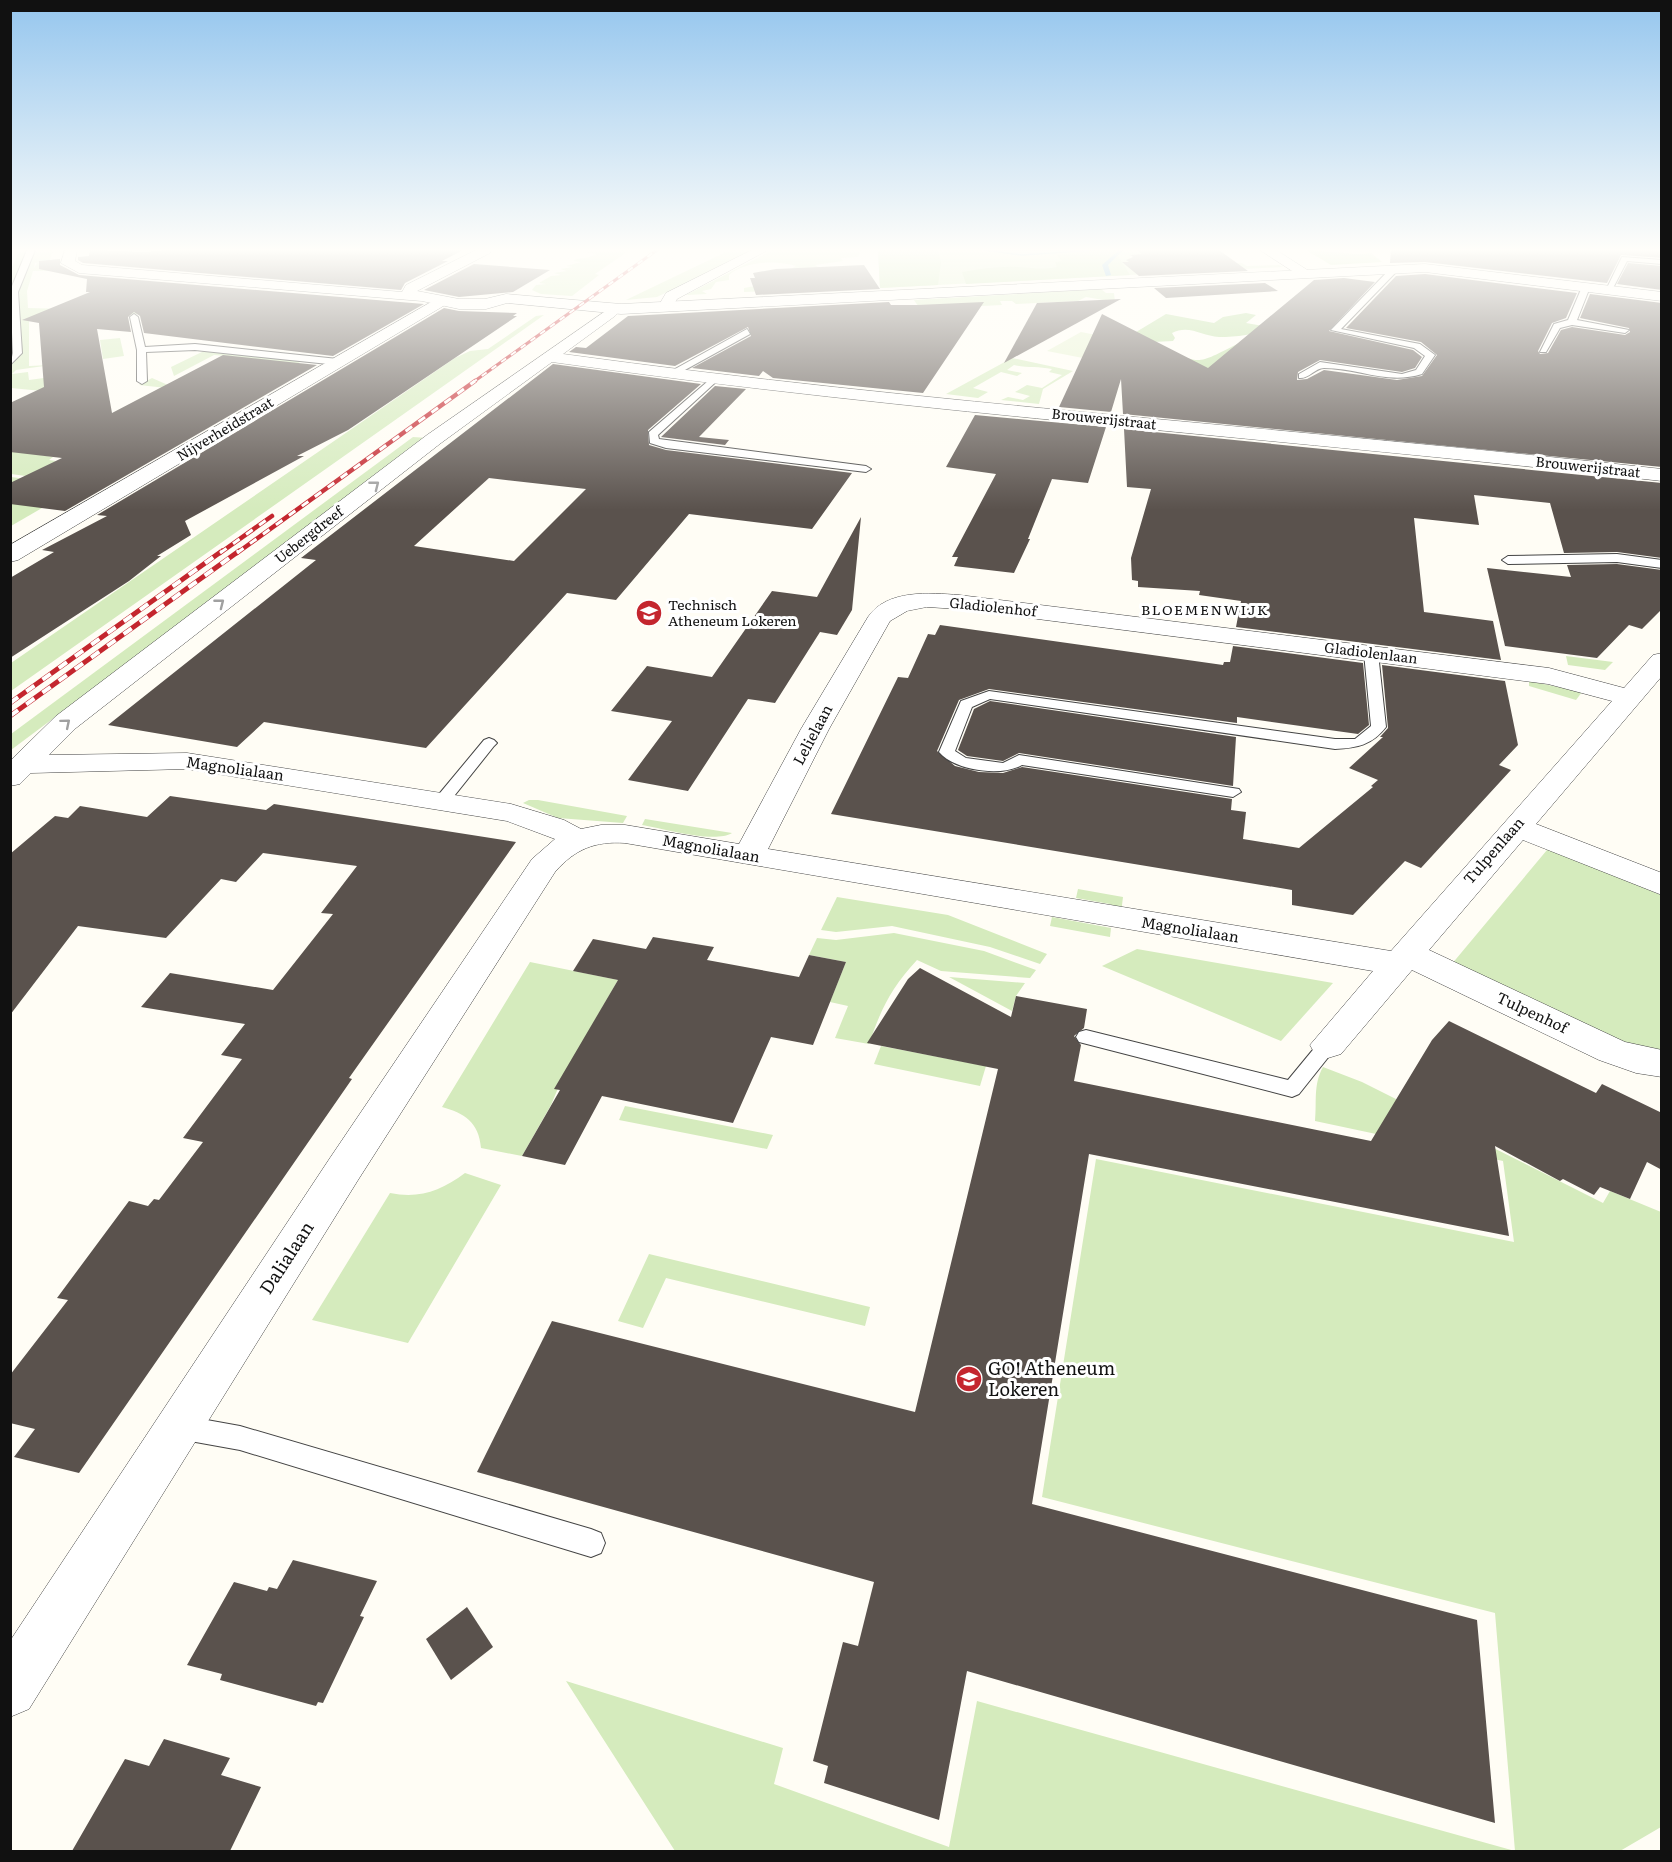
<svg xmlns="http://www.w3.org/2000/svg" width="1672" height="1862" viewBox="0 0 1672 1862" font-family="Literata,serif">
<rect width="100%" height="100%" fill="#fffdf5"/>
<g fill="#d5ebbd" fill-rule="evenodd">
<path d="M20,250H53L48,266H44L45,262L35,263L34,268L37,263H40L39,268L51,267L50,271H33L27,291L28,308L148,311L367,336H341L190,321L182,325L173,324V317L149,313L97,318L96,314L29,321V366L51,365L16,370L12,374L28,372L29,380L95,371L96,380L42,391L11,388V269Z"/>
<path d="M630,250L595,274L599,275L572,296L541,294L532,290L536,285L546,284L539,283L551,276L561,275L554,273L567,271L560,269L573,267L566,266L581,262L573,261C581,256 588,260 596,254L586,252L588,251Z"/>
<path d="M730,250H752L657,297L626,300Z"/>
<path d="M773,250H861L858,257L841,258L843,261L815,265L854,288L744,292V288L765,284L796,266C777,260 745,261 729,275V280L716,282L711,289L702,291L707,294L727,293L686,295Z"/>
<path d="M878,250H1137L1142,254L1131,255L1129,262H1123L1242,263L1247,266L1279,265L1283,267L880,288Z"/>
<path d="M1101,289L1106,293H1114L1115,302L1086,297L1078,301L1016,304L1012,301H1000L1002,305L920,309L914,300Z"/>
<path d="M544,315L11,691V663L455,358L470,351L488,349L536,316Z"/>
<path d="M120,338L124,356L103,359L100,340Z"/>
<path d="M204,351L302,361L240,396L139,385L152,378L168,385L241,357L214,355L174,376L171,367Z"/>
<path d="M1012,358L1073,371L1043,389L1039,404L1001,400L1008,397L1023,400L1030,396L1015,392L1027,385L1042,388L1062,375L1049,372L1052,369C1038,366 1028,368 1014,365L1007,370L1022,373L1017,376L1001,372L973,388L988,392L978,398L946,394Z"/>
<path d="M57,427L163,439L85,484L11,474L10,450ZM67,430L96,434L86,440L91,441L127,443L137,438L156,441L127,457L93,453L51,476L31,474L56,461L49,460L53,457L35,454L55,443L46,441Z"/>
<path d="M413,437L428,438L11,750V734Z"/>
<path d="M11,477L80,486L11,526Z"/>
<path d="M1566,656L1613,662L1605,670L1568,665Z"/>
<path d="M1529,681L1582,692L1576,700L1529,686Z"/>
<path d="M529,800H538L627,816L623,823L558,818L523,803Z"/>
<path d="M645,819L732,833C714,844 662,828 642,825Z"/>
<path d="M1547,850H1558L1585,864L1661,895V1054L1638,1051L1451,965Z"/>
<path d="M1078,889L1123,897L1121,913L1110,904L1076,898Z"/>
<path d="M837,897L948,915L1047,954L1040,964L990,947L892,926L836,932L821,930Z"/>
<path d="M1052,917L1111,928L1110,937L1050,926Z"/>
<path d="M894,933L984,951L1036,970L1030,978L941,971L917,960C891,988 881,1009 869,1044L835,1038L848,1006L830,1002L846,962L809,955L817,938L836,940Z"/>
<path d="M1137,949L1333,983L1281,1041L1102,966Z"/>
<path d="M530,962L618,980L564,1074L551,1105L522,1156L481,1148C479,1122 464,1113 442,1107Z"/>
<path d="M949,977L1025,983L1016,996L1012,1011Z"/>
<path d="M881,1046L986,1066L980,1086L874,1064Z"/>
<path d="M1323,1067L1362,1082L1603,1203L1610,1191L1661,1212V1827L1620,1851H675L566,1681L783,1748L774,1784L949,1847L977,1701L1515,1851L1495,1613L1042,1497L1096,1159L1514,1242L1503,1161L1315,1121C1317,1101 1313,1085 1323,1067Z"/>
<path d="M625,1106L773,1135L767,1149L619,1120Z"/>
<path d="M465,1173L501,1185L408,1343L312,1320L390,1193C419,1199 441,1191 465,1173Z"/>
<path d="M649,1254L870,1307L865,1326L666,1278L643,1328L618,1321Z"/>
</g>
<g fill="#b9dc9c">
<path d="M878,250H938L941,263L938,285L880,288Z"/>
<path d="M1095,250H1124L1118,256L1130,275L966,284L962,272C981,269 999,266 1019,267C1034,268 1042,270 1057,267L1055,262L1062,261L1057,255Z"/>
<path d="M1306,250C1328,250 1351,256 1371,253L1382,262L1331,265Z"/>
<path d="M1246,313L1256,315L1246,323L1275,328C1256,334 1238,337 1219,337C1202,336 1189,324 1172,333L1175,338L1173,341L1153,342C1202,365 1192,367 1241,342L1253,371L1088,361L1166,314L1214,323L1223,317Z"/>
</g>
<path fill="#e6f2cf" d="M1081,332L1122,340L1088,359L1047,351Z"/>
<path fill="#b9e0f7" stroke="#3f96cf" stroke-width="1.5" d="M984,250H1095L1022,255Z"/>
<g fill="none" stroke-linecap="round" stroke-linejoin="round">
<path fill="#3f96cf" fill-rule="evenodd" d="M1119,250H1123L1108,265L1111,275L1106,276L1102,265Z"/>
</g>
<g fill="#5a524d" fill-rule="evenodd">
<path d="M90,250L144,252L172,250H463L442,261H448L405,283L401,290L83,263L78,260V257L89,256Z"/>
<path d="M1137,250H1219L1248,271L1139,276L1122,262H1129L1126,260L1133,257L1130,255L1142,254Z"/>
<path d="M1391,250H1662V258L1621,255L1607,283L1425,262L1390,263Z"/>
<path d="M60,259V265L79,275L424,304L333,356L144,333L140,316L134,312L128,317L131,332L97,329L112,413L223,355L317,365L65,511L10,504V483L62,458L10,452V403L44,387L39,323L22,320L90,292H86L87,279L39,269V261Z"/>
<path d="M1628,263L1662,266V290L1617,284Z"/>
<path d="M474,264L550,270L513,292L459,297L424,290Z"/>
<path d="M864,265L880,289L756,295L750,278H755L753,273L776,269Z"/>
<path d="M1425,274L1577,293L1566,318L1552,323L1538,351L1540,354L1548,353L1561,330L1572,327L1625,335L1630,332L1629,328L1580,318L1590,294L1662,303V467L1123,414L1121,379L1111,412L1059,407L1102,314L1208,368L1314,280L1344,278L1375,282L1329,331L1413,350L1422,357L1415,368L1402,372L1320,360L1298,372L1297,380L1307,379L1324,370L1397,380L1422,376L1437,355L1421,342L1346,328L1396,276Z"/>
<path d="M1265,283L1278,291L1166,298L1154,288Z"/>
<path d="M1121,299L1004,363L1037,303Z"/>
<path d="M889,302L891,305H917L984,302L923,393L773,378L763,371L759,376L692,368L751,336L748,327L675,366L569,352L576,347L586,348L628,316Z"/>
<path d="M444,308L459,311L517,313L513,316H517L348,430L297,456H304L185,521L191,535L157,556H161L129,581L10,658V578L54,552L42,550L107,516L97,515Z"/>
<path d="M553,364L701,384L648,430L649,445L666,450L852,473L812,529L689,514L616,600L567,593L426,748L264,722L237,747L108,725L316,560L301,558ZM489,478L586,489L514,561L414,546Z"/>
<path d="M715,386L746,389L699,437L729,440L725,445L661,437Z"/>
<path d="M975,415L1106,427L1088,483L1052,479L1028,539H1030L1014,573L954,566L958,557H952L996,474L946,467Z"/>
<path d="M1124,429L1662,483V558L1617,552L1564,553L1550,503L1474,495L1479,525L1414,518L1424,612L1493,621L1501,660L1236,627L1241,601L1199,595L1200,591L1138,587V581L1132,580L1131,558L1151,489L1127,487Z"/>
<path d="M861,517L852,610L837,635L820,632L775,703L748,699L688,791L628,780L672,721L611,711L647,666L712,677L772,591L817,597Z"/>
<path d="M1617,564L1662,570V609L1642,629L1629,625L1597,658L1505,646L1487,568L1571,577L1567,565Z"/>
<path d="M940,625L1223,665L1224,662H1230L1233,646L1363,663L1369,725L1358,734L1237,717V723L989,689L959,700L937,751L955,766L979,772L1003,773L1022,767L1232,799L1231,810L1246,812L1243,839L1299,848L1373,787L1371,786L1378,780L1349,768L1383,737H1380L1388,728L1382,665L1505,681L1518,745L1499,765L1511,770L1421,868L1405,861L1353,915L1292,905V890L831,814L898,677L908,678L928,634L935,635Z"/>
<path d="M990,701L1236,737L1233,786L1019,753L1003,761L967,756L958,750L974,709Z"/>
<path d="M170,796L266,810L274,804L516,842L349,1078L352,1079L79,1473L14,1457L35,1429L10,1423V1375L68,1300L57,1298L129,1201L148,1206L154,1199L159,1200L203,1142L183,1138L242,1059L221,1055L245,1024L141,1007L170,973L273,990L333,914L321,913L357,866L263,853L236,882L221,879L166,938L78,926L10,1015V854L55,816L68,818L80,806L147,817Z"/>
<path d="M653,937L714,947L707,960L799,977L809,955L846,962L813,1045L771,1037L733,1123L602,1096L565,1165L522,1156L560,1090L554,1089L618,980L573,971L593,939L646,949Z"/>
<path d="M920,968L1011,1017L1016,996L1087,1009L1084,1028L1074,1036L1081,1045L1074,1081L1371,1141L1432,1040L1449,1021L1596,1093L1602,1084L1662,1113V1170L1647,1162L1630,1199L1600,1187L1594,1195L1563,1179L1560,1181L1495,1146L1509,1236L1089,1154L1032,1504L1477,1620L1495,1823L967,1671L939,1820L824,1783L828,1766L813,1761L843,1642L858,1646L874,1582L477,1472L552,1321L915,1412L998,1069L867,1043L908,979Z"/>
<path d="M293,1560L377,1581L360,1616L364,1617L323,1703L318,1702L316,1706L220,1680L222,1674L187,1665L234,1582L267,1591L269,1587L277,1589Z"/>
<path d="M467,1607L493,1647L451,1680L426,1639Z"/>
<path d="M164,1739L230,1758L221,1775L261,1787L230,1851H72L125,1759L149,1766Z"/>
</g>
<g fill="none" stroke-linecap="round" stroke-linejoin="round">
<defs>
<g id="service">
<path d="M27,250H35L18,292L22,353L10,365L13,353L10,291Z"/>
<path d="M1622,257L1662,260V264L1627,261L1611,292H1605Z"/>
<path d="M1392,267L1399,269L1341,329L1420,344L1435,355L1422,374C1387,385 1359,368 1324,368C1315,368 1309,379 1299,378V374L1320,362L1402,374L1416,370L1425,356L1414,348L1331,330Z"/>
<path d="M1586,285L1590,287L1577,320L1629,330L1625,333L1572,325L1560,328L1546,352H1540L1554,324L1568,320L1582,287Z"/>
<path d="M134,314L138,317L145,347L195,344L338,359L343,362L338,365L195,350L146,352L147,381L142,384L137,381V350L130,317Z"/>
<path d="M747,329L750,334L674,376L666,374Z"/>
<path d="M715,375L718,376V380L658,435L659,439L866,466L871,469L866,472L666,448L650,443L649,432Z"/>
<path d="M1617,554L1662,560V568L1617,562L1508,564L1502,560L1508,556Z"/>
<path d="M1371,649L1378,653L1386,727C1372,745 1357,748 1335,749L990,699L972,707L955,751L966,758L1003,763L1019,755L1239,789L1241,792L1233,797L1022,765C1002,777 955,771 939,752L961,701L989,691L1335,739H1355L1371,726L1364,653Z"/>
<path d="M489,738L494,740L497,743L494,746L447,805H435L433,802L435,799L484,740Z"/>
<path d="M1086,1030L1288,1080L1321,1040H1335L1338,1045L1299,1094L1292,1097L1079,1042L1076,1037L1079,1032Z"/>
<path d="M179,1415L240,1426L591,1529L601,1533L605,1543L601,1553L591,1557L240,1450L179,1439L170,1436L166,1427L170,1418Z"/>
</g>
<g id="minor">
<path d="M752,250H768L677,299L672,308L667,310L659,305L666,293Z"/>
<path d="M1260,250H1276L1312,273L1310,276H1300Z"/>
<path d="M440,297L448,302L445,305L18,560L10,562V545Z"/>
<path d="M610,308L618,313L615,316L563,354C928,404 1296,428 1662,469V481C1292,439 920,414 552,362L441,443L76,728L49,755L187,753L511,804L564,820L581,829L601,825H625L739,844L801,729L868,617C887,589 930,593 959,595L1549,668L1624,688L1653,655L1662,653V676L1536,824L1662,873V895L1523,840L1429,950L1625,1042L1662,1050V1077L1636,1073L1599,1060L1412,970L1341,1054L1328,1058L1315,1054L1310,1045L1373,971L625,843C595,841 575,849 555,872L358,1180L29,1709L10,1717V1641L330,1158L532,859L555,839L507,821L187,769L31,773L20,784L10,786V761L56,716L427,435ZM927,607L959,609L1548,684L1612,701L1391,951L768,849L829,729L890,621L907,611Z"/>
</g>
<path id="tertiary" d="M65,250H77L75,261L82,265L402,292L406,285L476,250H491L490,253L417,291L459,299H485L506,294L621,304L1425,264L1662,292V301L1425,272L621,314L507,303L486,309H459L422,301L79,273L61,263Z"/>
</defs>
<use href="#service" stroke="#444" stroke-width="2"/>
<use href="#minor" stroke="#444" stroke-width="1"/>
<use href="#tertiary" stroke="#444" stroke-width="1"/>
<use href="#service" fill="#fff" fill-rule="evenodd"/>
<use href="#minor" fill="#fff" fill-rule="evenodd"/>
<use href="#tertiary" fill="#fff" fill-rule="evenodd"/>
<defs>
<path id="rail-far2" d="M472,383L657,250"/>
<g id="rail-far1">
<path d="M220,553L272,516"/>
<path d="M237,553L475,381"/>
</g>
<g id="rail">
<path d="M10,703L222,551"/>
<path d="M10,716L239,551"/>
</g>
</defs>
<use href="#rail-far2" stroke="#c4262e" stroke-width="3"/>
<use href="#rail-far1" stroke="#c4262e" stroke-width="4.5"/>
<use href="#rail" stroke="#c4262e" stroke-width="5"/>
<use href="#rail-far2" stroke="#fff" stroke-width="2" stroke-dasharray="6" stroke-linecap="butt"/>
<use href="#rail-far1" stroke="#fff" stroke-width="3" stroke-dasharray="8" stroke-linecap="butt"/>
<use href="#rail" stroke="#fff" stroke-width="4" stroke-dasharray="10" stroke-linecap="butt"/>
</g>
<defs><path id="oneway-chevron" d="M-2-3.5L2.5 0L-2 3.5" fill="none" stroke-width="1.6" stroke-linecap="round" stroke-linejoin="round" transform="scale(1.5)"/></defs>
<g stroke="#a0a0a0">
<use href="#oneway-chevron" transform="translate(375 485) rotate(-38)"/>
<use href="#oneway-chevron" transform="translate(220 603) rotate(-38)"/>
<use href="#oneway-chevron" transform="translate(66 723) rotate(-40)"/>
</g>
<linearGradient id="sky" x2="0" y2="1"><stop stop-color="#95c6ee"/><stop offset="0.49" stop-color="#fffefa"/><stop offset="1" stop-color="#fffefa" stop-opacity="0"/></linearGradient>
<rect width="1672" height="510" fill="url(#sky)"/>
<defs>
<symbol id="school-disc" viewBox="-11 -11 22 22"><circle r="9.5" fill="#c4262e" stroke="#fff"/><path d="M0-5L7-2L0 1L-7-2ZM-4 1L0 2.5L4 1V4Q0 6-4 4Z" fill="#fff"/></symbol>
</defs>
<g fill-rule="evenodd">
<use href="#school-disc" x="634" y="598" width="30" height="30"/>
<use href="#school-disc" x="954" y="1364" width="30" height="30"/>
</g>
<g text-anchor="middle" stroke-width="6" stroke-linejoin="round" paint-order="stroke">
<g font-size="14" fill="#111" stroke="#fff">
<text transform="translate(1104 419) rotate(6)" y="5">Brouwerijstraat</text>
<text transform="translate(225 429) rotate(-31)" y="5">Nijverheidstraat</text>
<text transform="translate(1588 467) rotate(6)" y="5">Brouwerijstraat</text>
<text transform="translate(309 535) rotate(-38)" y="5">Uebergdreef</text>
<text transform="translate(993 607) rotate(6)" y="5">Gladiolenhof</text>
<text transform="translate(1371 653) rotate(7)" y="5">Gladiolenlaan</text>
</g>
<g font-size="14" fill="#111" stroke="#fff" text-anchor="start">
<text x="668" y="610">Technisch<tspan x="668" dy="16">Atheneum Lokeren</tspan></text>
</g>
<g font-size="14" letter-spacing="1.5" fill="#111" stroke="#fff">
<text x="1205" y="615">BLOEMENWIJK</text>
</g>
<g font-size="15" fill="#111" stroke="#fff">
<text transform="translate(813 735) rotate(-62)" y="5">Lelielaan</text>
<text transform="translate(235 769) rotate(8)" y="5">Magnolialaan</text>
<text transform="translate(711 849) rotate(10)" y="5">Magnolialaan</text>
<text transform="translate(1494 851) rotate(-49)" y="5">Tulpenlaan</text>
<text transform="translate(1190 930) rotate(9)" y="5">Magnolialaan</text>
<text transform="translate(1532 1013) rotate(25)" y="5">Tulpenhof</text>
</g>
<g font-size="18" fill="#111" stroke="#fff">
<text transform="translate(287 1258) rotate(-57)" y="6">Dalialaan</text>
</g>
<g font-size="18" fill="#111" stroke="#fff" text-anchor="start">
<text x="988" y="1375">GO! Atheneum<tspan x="988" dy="21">Lokeren</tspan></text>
</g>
</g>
<rect width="1672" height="1862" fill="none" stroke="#111111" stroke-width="24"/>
</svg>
